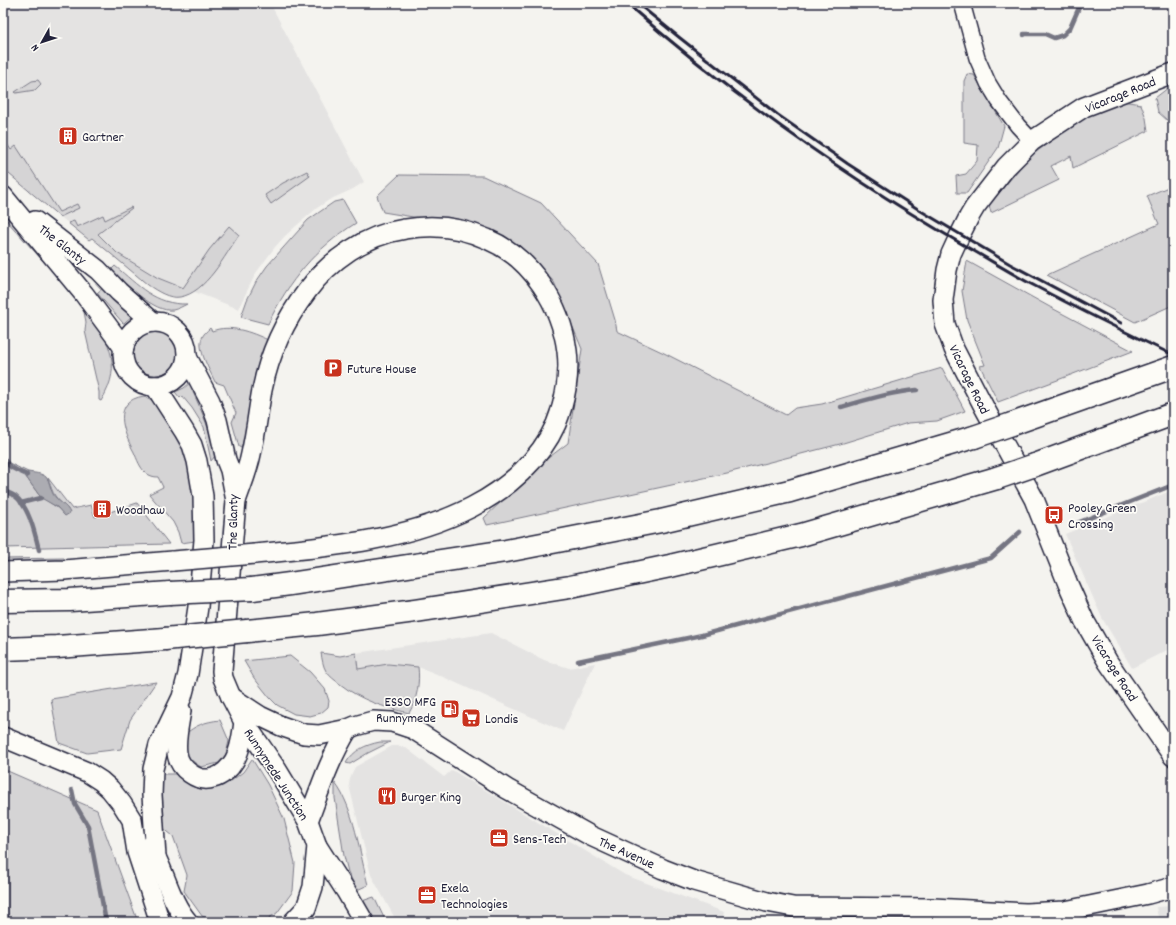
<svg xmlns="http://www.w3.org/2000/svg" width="1176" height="925" viewBox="0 0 1176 925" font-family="Dekko,sans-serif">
<rect width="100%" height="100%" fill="#f4f3ef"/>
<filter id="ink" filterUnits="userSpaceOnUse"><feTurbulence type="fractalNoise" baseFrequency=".025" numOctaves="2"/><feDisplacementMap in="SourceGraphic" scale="8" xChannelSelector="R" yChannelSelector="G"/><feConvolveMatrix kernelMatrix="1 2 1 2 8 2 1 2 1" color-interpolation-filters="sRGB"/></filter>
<g filter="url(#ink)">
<g fill="#e4e3e2">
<path d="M3,3H270L364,182L353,189L329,200L317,208L296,226L285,236L275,247L256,273L242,301L239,309L158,278L117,253L98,233L89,240L42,202L3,168Z"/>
<path d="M1173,490V647L1132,668L1102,618L1065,534Z"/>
<path d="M491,633L544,660L569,668L595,663L563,731L432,672L418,667L388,664L358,669L356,653Z"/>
<path d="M392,746H399L406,748L444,777L452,770L625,875L724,912L722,922H397L371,875L349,785L350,779L355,767Z"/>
<path d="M1173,906V922H1159L1156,907Z"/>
</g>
<g fill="#d5d4d5" stroke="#7c7b88">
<path d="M967,74L974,75L1004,126L998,148L967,193H957L956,176L966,174L977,161L978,145L964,143V81Z"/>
<path d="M38,80L41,84L35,90L16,93L15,92L32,81Z"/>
<path d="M1173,84V119L1168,121L1158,112L1155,98Z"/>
<path d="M1122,101L1141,104L1146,118L1148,131L1073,168L1071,156L1051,166L1059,180L991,213L989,205L1029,157L1083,118Z"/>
<path d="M3,138L11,150L16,146L59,212L77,204L79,208L60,217L9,174L3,168Z"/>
<path d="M307,171L310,176L271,204L265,195L283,183Z"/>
<path d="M399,175L483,176L541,203L598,264L615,320L617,331L664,353L786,415L795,408L822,404L942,368L965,411L937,421L908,423L840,444L727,473L487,525L484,518L543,462L568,443L582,349L554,282L519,245L465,221L413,217L383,212L377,196Z"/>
<path d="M1173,185V305L1135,322L1047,275L1159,224L1147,196Z"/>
<path d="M343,200L356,223C315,249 289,280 268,324L241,317L247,300L256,282L267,266L308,220L334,202Z"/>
<path d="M131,207L132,208L98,234L117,253L158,278L183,288L209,250L229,226L239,235C225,255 206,293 180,297C169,299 157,291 148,285L92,238L89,240L68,223L74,221L77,227L103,215L105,220Z"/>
<path d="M10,218L76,293L74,296L53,272L7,221Z"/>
<path d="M967,261L1048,306L1133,351L1055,381L998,402L980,366L985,365L967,320L962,291Z"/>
<path d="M115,266C138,285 155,305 187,304C183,306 178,309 173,310C154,313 125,283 111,270Z"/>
<path d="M105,286L134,314L124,323H123L97,293Z"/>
<path d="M83,307C107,337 125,363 101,401L99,400V392L85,331L86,322Z"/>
<path d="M210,328L212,331C230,324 251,332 268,340L257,373L242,447L241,448L239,447L232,422L236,413L224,385L215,382C210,371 197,349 202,338C203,334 207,331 210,328Z"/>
<circle cx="155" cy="353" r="22"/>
<path d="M191,382L195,390L193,392C202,412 212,434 215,456L211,461L204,427L192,408L182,396L180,398L175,392L184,388Z"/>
<path d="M144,396L156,402L182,441L193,483L195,541L181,543L178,532L173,522L149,494L163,487L158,477C154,477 150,476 146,473C140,468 137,459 134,452C123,432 111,401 144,396Z"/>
<path d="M3,454L9,463L28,472L26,477L39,495L59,509L65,516L68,509C55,498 53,495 48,478L72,509L91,505L95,517L137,503L169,544L3,548Z"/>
<path d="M64,558L66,561L3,564V559Z"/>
<path d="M321,653L340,656L356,653L358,669L388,664L418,667C420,682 417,700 409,713C383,707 362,701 340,684C335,680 330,677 326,671C323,666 322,659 321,653Z"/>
<path d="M290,656L310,672L325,689L329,701L328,707L321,713L310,716L294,714L277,705L270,698L254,678L244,661Z"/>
<path d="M156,682L130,720L121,749L87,753L59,743L51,699Z"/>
<path d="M220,720L229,741L226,754L219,763L201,767C187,758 183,752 184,735C196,725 204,722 220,720Z"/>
<path d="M380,742H390L368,753L350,764L346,763C354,750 365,745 380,742Z"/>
<path d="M252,759L268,785L284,819L295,863L293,891L277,913L262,922H217L202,916L184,891L187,875L173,836L162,827L158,774H175L189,784L212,788L231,781L243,772Z"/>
<path d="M3,769L97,810L138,922H9L8,908V835L3,834Z"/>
<path d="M335,783C354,807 360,855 368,885L357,890L348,872L344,856L335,798Z"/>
<path d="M374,897L386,922H375L365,908L362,901Z"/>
</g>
<path fill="#acacb2" stroke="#757582" d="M28,472C33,473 42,473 46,477C50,481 50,489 53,494C58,502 67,505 70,513L65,516L57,507L43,499L39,495L26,477Z"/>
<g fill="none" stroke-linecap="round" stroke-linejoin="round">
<g stroke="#757582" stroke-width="4.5">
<path d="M1024,35V34H1045L1054,38L1063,35L1070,28L1081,3"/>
<path d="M841,407C866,400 891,392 917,390"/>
<path d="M3,458C8,468 17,470 27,475"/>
<path d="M3,491C7,492 11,494 15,496C29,507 35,533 39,550"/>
<path d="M21,503L41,498"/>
<path d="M1077,523L1173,485"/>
<path d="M578,661L702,635L991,558L1020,532"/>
<path d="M72,790L75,804L88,826L106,922"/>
</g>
<defs>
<path id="minor" d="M962,3L977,58L988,83L999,101L1018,126L1032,141"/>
<g id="major">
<path d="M1173,73L1084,107L1032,141L1006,167L975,207L969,217L957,241L951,254L947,270L943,300L945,324L954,349L984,407L1034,499L1068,584L1084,620L1108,662L1173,756"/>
<path d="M3,196L84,294L124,348"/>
<path d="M35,221L98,270L119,292L153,322"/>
<circle cx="155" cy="354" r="32"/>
<path d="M187,357L210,401L217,420L226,460L230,470L236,501L222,671L223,678L231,697L244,722L277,770L308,821L317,846L313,887L306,908L293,922"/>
<path d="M155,386L184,431L192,445L197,461L203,496L204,540L198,607L188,674L182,697L159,745L153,769L152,795L156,857"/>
<path d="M236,501C241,486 248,470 251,454C256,433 258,411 262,390C269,355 285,320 307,291C330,260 365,235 405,229C433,224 461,227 487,239C532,258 561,305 567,351C570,375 565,402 556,424C540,460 507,489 472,507C406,541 328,547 255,554"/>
<path d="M3,572L64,570L173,561"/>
<path d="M231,697L260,716L281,726L304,734L319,735L348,729L355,726L373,721L392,722L413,729L449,752L507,789L591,836L663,869L694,881L767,902L793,907L933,908L1026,913L1065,911L1148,894L1173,887"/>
<path d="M181,711C179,724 175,740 177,753C179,769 198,783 213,778C222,776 230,768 234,761C241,750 242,735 244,722"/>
<path d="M3,737L87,772L101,781L110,789L122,804L132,820L137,852L160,922"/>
<path d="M308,821C320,789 330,758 348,729"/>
<path d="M150,846C165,870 169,900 188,922"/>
<path d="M317,846L346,891L364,922"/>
</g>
<g id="highway">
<path d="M1012,424L1173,367"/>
<path d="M1035,465L1173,414"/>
<path d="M252,589L290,584L506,551L661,521L790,491L974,437"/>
<path d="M3,601L70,600L170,593"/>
<path d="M247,631L317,624L415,611L570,587L670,566L801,535L997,478"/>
<path d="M3,649L57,647L165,639"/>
</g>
</defs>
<use href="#minor" stroke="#22223b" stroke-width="18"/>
<use href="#major" stroke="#22223b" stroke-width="22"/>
<use href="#highway" stroke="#22223b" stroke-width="25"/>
<use href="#minor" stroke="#fdfcf7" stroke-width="15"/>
<use href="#major" stroke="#fdfcf7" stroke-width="19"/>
<use href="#highway" stroke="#fdfcf7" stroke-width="22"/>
<g stroke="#22223b" stroke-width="3">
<path d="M626,3C731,95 846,177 967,247C990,260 1012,274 1035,286C1080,310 1127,333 1173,355"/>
<path d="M637,3L680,38L778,115L848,164L921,211L1010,264L1121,323"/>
</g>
<defs>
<path id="major-bridge" d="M173,561L255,554"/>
<g id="highway-bridge">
<path d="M974,437L1012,424"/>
<path d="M997,478L1035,465"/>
<path d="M170,593L252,589"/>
<path d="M165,639L247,631"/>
</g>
</defs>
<use href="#major-bridge" stroke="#22223b" stroke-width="22" stroke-linecap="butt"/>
<use href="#highway-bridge" stroke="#22223b" stroke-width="25" stroke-linecap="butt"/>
<use href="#major-bridge" stroke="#fdfcf7" stroke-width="19"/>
<use href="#highway-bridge" stroke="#fdfcf7" stroke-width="22"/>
</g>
</g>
<defs>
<symbol id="building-square" viewBox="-11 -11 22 22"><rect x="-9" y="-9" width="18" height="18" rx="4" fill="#c8321e" stroke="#fdfcf7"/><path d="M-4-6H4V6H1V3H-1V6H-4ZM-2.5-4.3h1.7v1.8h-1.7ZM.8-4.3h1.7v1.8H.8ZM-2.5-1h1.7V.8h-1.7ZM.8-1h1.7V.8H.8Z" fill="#fff"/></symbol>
<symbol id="parking-square" viewBox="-11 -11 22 22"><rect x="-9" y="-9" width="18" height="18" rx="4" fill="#c8321e" stroke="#fdfcf7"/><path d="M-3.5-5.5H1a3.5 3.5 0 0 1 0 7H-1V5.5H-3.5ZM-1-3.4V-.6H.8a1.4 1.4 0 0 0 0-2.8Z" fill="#fff"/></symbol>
<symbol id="bus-square" viewBox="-11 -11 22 22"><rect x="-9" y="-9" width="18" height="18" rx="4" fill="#c8321e" stroke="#fdfcf7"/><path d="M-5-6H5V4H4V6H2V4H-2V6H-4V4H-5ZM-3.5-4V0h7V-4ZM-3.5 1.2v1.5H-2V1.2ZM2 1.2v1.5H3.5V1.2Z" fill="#fff"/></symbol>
<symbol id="fuel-square" viewBox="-11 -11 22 22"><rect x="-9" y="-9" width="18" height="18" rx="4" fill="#c8321e" stroke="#fdfcf7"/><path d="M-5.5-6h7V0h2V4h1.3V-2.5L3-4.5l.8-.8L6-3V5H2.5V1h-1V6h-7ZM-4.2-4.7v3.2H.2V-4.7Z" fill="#fff"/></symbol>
<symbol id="supermarket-square" viewBox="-11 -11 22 22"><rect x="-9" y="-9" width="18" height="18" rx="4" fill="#c8321e" stroke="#fdfcf7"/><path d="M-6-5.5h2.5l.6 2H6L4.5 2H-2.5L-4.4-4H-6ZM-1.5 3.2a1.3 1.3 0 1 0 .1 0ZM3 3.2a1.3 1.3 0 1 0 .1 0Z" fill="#fff"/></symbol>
<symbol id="restaurant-square" viewBox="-11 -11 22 22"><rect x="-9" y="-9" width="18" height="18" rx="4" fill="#c8321e" stroke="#fdfcf7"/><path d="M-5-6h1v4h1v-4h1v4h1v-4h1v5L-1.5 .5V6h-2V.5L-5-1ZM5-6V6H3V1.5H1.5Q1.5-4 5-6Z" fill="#fff"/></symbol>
<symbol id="office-square" viewBox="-11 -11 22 22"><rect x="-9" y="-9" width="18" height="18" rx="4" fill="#c8321e" stroke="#fdfcf7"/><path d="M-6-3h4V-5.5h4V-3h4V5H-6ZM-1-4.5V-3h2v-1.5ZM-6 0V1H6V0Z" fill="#fff"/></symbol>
</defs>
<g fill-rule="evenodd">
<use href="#building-square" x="57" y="125" width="22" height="22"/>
<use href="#parking-square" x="322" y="357" width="22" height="22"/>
<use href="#building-square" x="91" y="498" width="22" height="22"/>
<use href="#bus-square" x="1043" y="504" width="22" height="22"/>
<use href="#fuel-square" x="439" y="698" width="22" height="22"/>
<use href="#supermarket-square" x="460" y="707" width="22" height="22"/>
<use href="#restaurant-square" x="376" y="785" width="22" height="22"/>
<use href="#office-square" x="488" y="827" width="22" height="22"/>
<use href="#office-square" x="416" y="884" width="22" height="22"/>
</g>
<g text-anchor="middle" stroke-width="3.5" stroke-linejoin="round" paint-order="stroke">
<g font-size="14" fill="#22223b" stroke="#fdfcf7">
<text transform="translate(1120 94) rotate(-22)" y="5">Vicarage Road</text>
<text transform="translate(63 244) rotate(38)" y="5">The Glanty</text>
<text transform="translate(970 379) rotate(64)" y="5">Vicarage Road</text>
<text transform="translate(232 522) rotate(-89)" y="5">The Glanty</text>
<text transform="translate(1115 668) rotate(58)" y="5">Vicarage Road</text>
<text transform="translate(277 774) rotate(57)" y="5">Runnymede Junction</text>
<text transform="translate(627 852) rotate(24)" y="5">The Avenue</text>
</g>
<g font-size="14" fill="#22223b" stroke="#fdfcf7" text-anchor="start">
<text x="82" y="141">Gartner</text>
<text x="347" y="373">Future House</text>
<text x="1068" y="512">Pooley Green<tspan x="1068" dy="16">Crossing</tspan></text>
<text x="116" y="514">Woodhaw</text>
<text x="436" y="706" text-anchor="end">ESSO MFG<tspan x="436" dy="16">Runnymede</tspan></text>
<text x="485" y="723">Londis</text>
<text x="401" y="801">Burger King</text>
<text x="513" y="843">Sens-Tech</text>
<text x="441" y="892">Exela<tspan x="441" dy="16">Technologies</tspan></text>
</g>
</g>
<rect width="1176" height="925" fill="none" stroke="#fdfcf7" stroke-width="16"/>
<rect x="8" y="8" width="1160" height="909" fill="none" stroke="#22223b" stroke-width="1.5" filter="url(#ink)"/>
<g transform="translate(42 42) rotate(231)" stroke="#fdfcf7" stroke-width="3" paint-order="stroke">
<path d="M0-3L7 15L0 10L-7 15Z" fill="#22223b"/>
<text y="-6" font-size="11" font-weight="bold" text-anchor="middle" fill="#22223b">N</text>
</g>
</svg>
